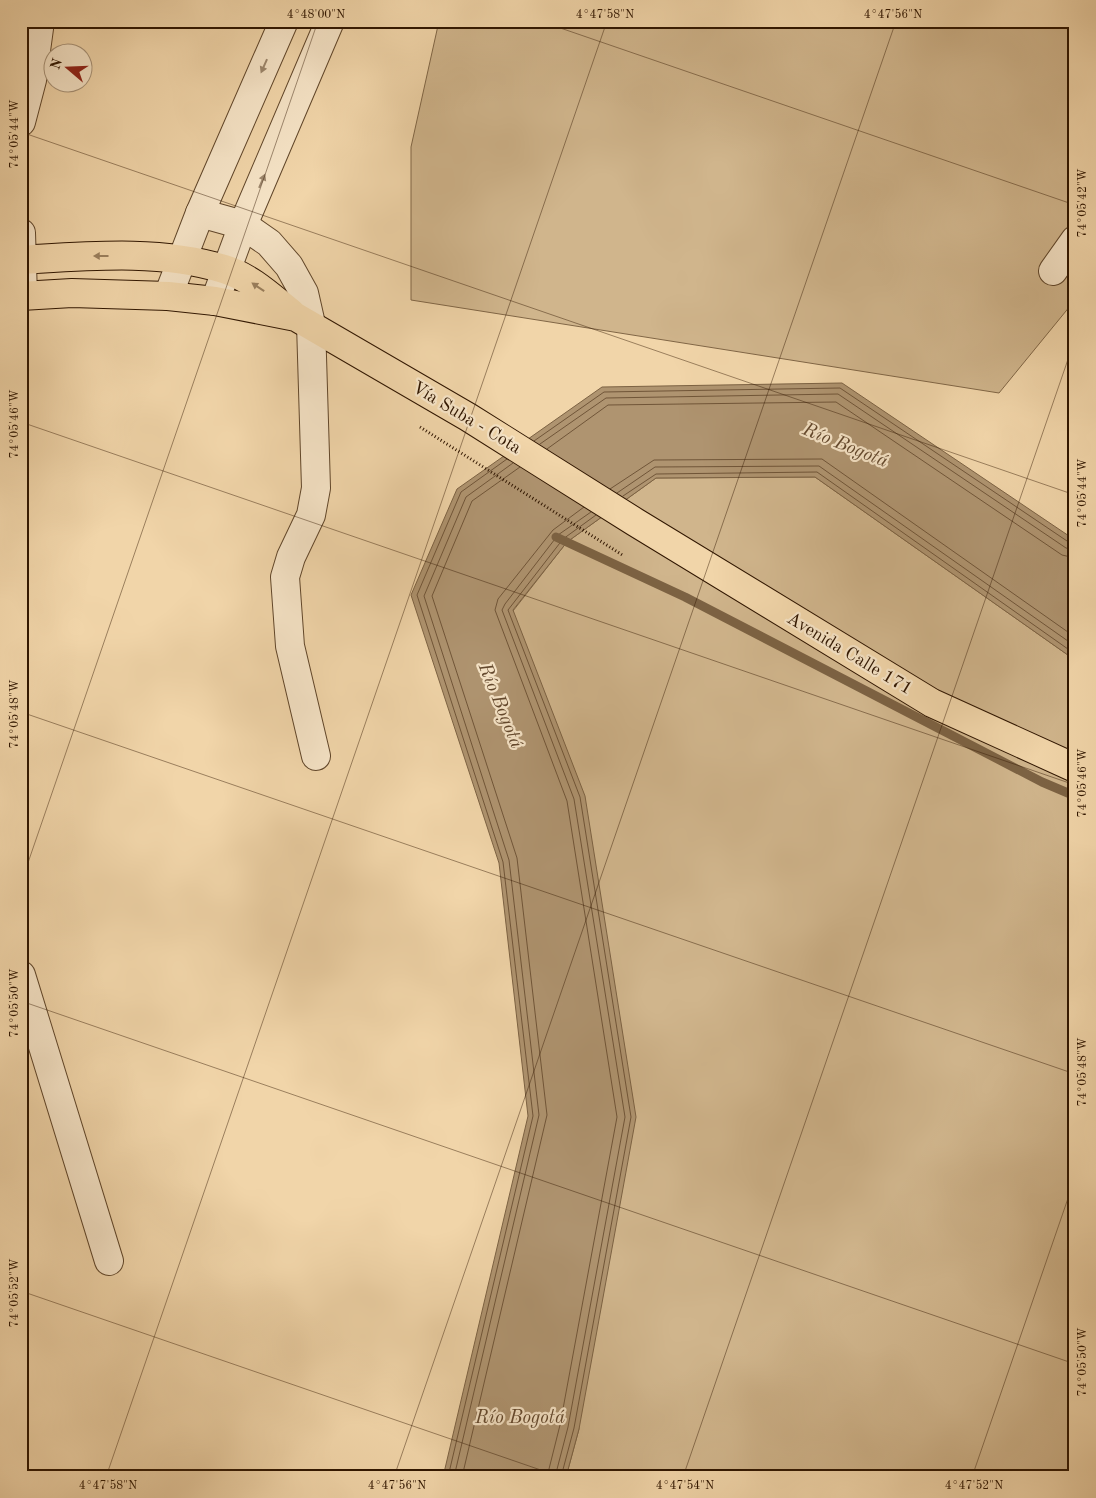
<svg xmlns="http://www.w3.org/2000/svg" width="1096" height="1498" viewBox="0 0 1096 1498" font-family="'Old Standard TT',serif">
<rect width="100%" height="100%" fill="#f1d5a9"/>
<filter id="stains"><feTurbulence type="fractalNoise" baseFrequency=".004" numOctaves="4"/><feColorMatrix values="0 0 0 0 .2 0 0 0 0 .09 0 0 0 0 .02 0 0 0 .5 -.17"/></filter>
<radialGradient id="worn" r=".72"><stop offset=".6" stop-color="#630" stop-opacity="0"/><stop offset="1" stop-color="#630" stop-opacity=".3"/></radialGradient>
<g fill="#d0b58c" stroke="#806646">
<path d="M439,21H1075V300L999,393L411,300V147Z"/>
<path d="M815,477L1075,660V1477H566L579,1429L513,611L567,542L656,478Z"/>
</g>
<path fill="#af9470" stroke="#7c6243" d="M842,383L1075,540V660L815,477L656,478L567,542L513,610L585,796L636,1117L579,1429L566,1477H443L528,1116L499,863L411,595L457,489L602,387Z"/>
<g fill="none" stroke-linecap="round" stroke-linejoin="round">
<g stroke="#705538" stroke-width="1">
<path d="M534,441L604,392L840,388L1070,543L1075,544"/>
<path d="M540,444L606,398L838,394L1066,548L1075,550"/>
<path d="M547,449L608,405L836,402L1062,555L1075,558"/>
<path d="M610,489L654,460L822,459L1075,637"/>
<path d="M617,493L655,467L819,466L1075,646"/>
<path d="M623,496L656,474L817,472L1075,654"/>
<path d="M448,1477L533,1116L503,862L417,595L461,492L507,459"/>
<path d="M454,1477L539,1115L509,860L424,596L466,497L513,463"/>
<path d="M462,1477L547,1115L517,858L432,596L472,501L520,467"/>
<path d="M547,1477L560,1425L617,1117L567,801L495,610L498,599L553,530L584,507"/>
<path d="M555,1477L568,1427L625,1117L574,799L502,610L505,604L558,535L591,512"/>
<path d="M561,1477L574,1428L631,1117L580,797L508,610L563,539L596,515"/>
</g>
<path stroke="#7c6243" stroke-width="9" d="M556,537L685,597L1042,782L1075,796"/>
<defs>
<g id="minor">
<path d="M21,122L32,80L40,21"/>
<path d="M200,213L243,225L269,243L289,266L304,293L311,324L316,488L311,515L291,557L285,577L290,646L316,756"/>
<path d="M21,233L23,296"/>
<path d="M1053,271L1075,240"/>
<path d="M168,296L200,213L284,21"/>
<path d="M215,301L243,225L330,21"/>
<path d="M21,975L109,1261"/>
</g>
<g id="major">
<path d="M21,260C88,256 159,249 224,269C250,277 271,297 291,313"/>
<path d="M21,296L72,293L168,296L215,301L296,317L468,417L635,522L932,703L1075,768"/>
</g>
</defs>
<use href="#minor" stroke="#60462a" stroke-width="30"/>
<use href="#major" stroke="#301600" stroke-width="30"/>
<path stroke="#301600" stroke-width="3" stroke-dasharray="1 2.5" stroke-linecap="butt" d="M420,427L624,556"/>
<use href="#minor" stroke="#f6e4c7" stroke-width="28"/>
<use href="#major" stroke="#f1d5a9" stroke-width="28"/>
</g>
<defs><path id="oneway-solid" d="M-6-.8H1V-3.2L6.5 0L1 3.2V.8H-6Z" transform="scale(1.25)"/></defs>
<g fill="#9d876d">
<use href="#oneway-solid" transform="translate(264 66) rotate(114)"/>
<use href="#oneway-solid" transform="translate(262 181) rotate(-67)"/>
</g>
<g fill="#9a7f5d">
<use href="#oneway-solid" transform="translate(101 256) rotate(-180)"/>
<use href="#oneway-solid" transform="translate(258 287) rotate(-146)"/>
</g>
<path fill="none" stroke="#301600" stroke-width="1" stroke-opacity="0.45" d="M540,21L1075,205M21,45L29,21M21,132L1075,495M21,422L1075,785M21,712L1075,1074M21,883L318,21M21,1001L1075,1364M21,1291L561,1477M106,1477L607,21M394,1477L896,21M683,1477L1075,339M972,1477L1075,1178"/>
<g text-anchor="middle" stroke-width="4.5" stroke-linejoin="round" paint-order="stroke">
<g font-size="18" fill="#301600" stroke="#f6e4c7">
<text transform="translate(467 417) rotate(31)" y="6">Vía Suba - Cota</text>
<text transform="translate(850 653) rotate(31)" y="6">Avenida Calle 171</text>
</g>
<g font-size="19" font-style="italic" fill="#63482d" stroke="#f6e4c7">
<text transform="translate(846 444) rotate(22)" y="7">Río Bogotá</text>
<text transform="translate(502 705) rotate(68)" y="7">Río Bogotá</text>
<text x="520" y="1423">Río Bogotá</text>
</g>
</g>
<rect width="1096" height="1498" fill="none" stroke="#f1d5a9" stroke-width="55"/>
<g transform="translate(68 68) rotate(289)"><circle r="24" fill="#f6e4c7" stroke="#a79277"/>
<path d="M0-4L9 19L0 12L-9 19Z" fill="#8f2418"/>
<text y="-8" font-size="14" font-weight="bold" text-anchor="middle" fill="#301600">N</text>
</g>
<rect x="28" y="28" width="1040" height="1442" fill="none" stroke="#301600" stroke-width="2"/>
<g font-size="12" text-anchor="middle" fill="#301600">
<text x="316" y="18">4°48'00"N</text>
<text x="605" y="18">4°47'58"N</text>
<text x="893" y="18">4°47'56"N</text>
<text transform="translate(14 134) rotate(-90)" y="4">74°05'44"W</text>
<text transform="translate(1082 203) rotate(-90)" y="4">74°05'42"W</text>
<text transform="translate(14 424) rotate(-90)" y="4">74°05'46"W</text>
<text transform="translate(1082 493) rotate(-90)" y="4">74°05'44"W</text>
<text transform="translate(14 714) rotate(-90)" y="4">74°05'48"W</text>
<text transform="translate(1082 783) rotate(-90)" y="4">74°05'46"W</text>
<text transform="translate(14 1003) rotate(-90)" y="4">74°05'50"W</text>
<text transform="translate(1082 1072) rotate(-90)" y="4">74°05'48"W</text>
<text transform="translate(14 1293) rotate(-90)" y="4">74°05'52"W</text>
<text transform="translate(1082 1362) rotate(-90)" y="4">74°05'50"W</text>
<text x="108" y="1489">4°47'58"N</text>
<text x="397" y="1489">4°47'56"N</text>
<text x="685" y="1489">4°47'54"N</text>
<text x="974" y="1489">4°47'52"N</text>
</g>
<rect width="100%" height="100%" filter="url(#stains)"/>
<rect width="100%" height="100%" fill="url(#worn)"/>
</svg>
